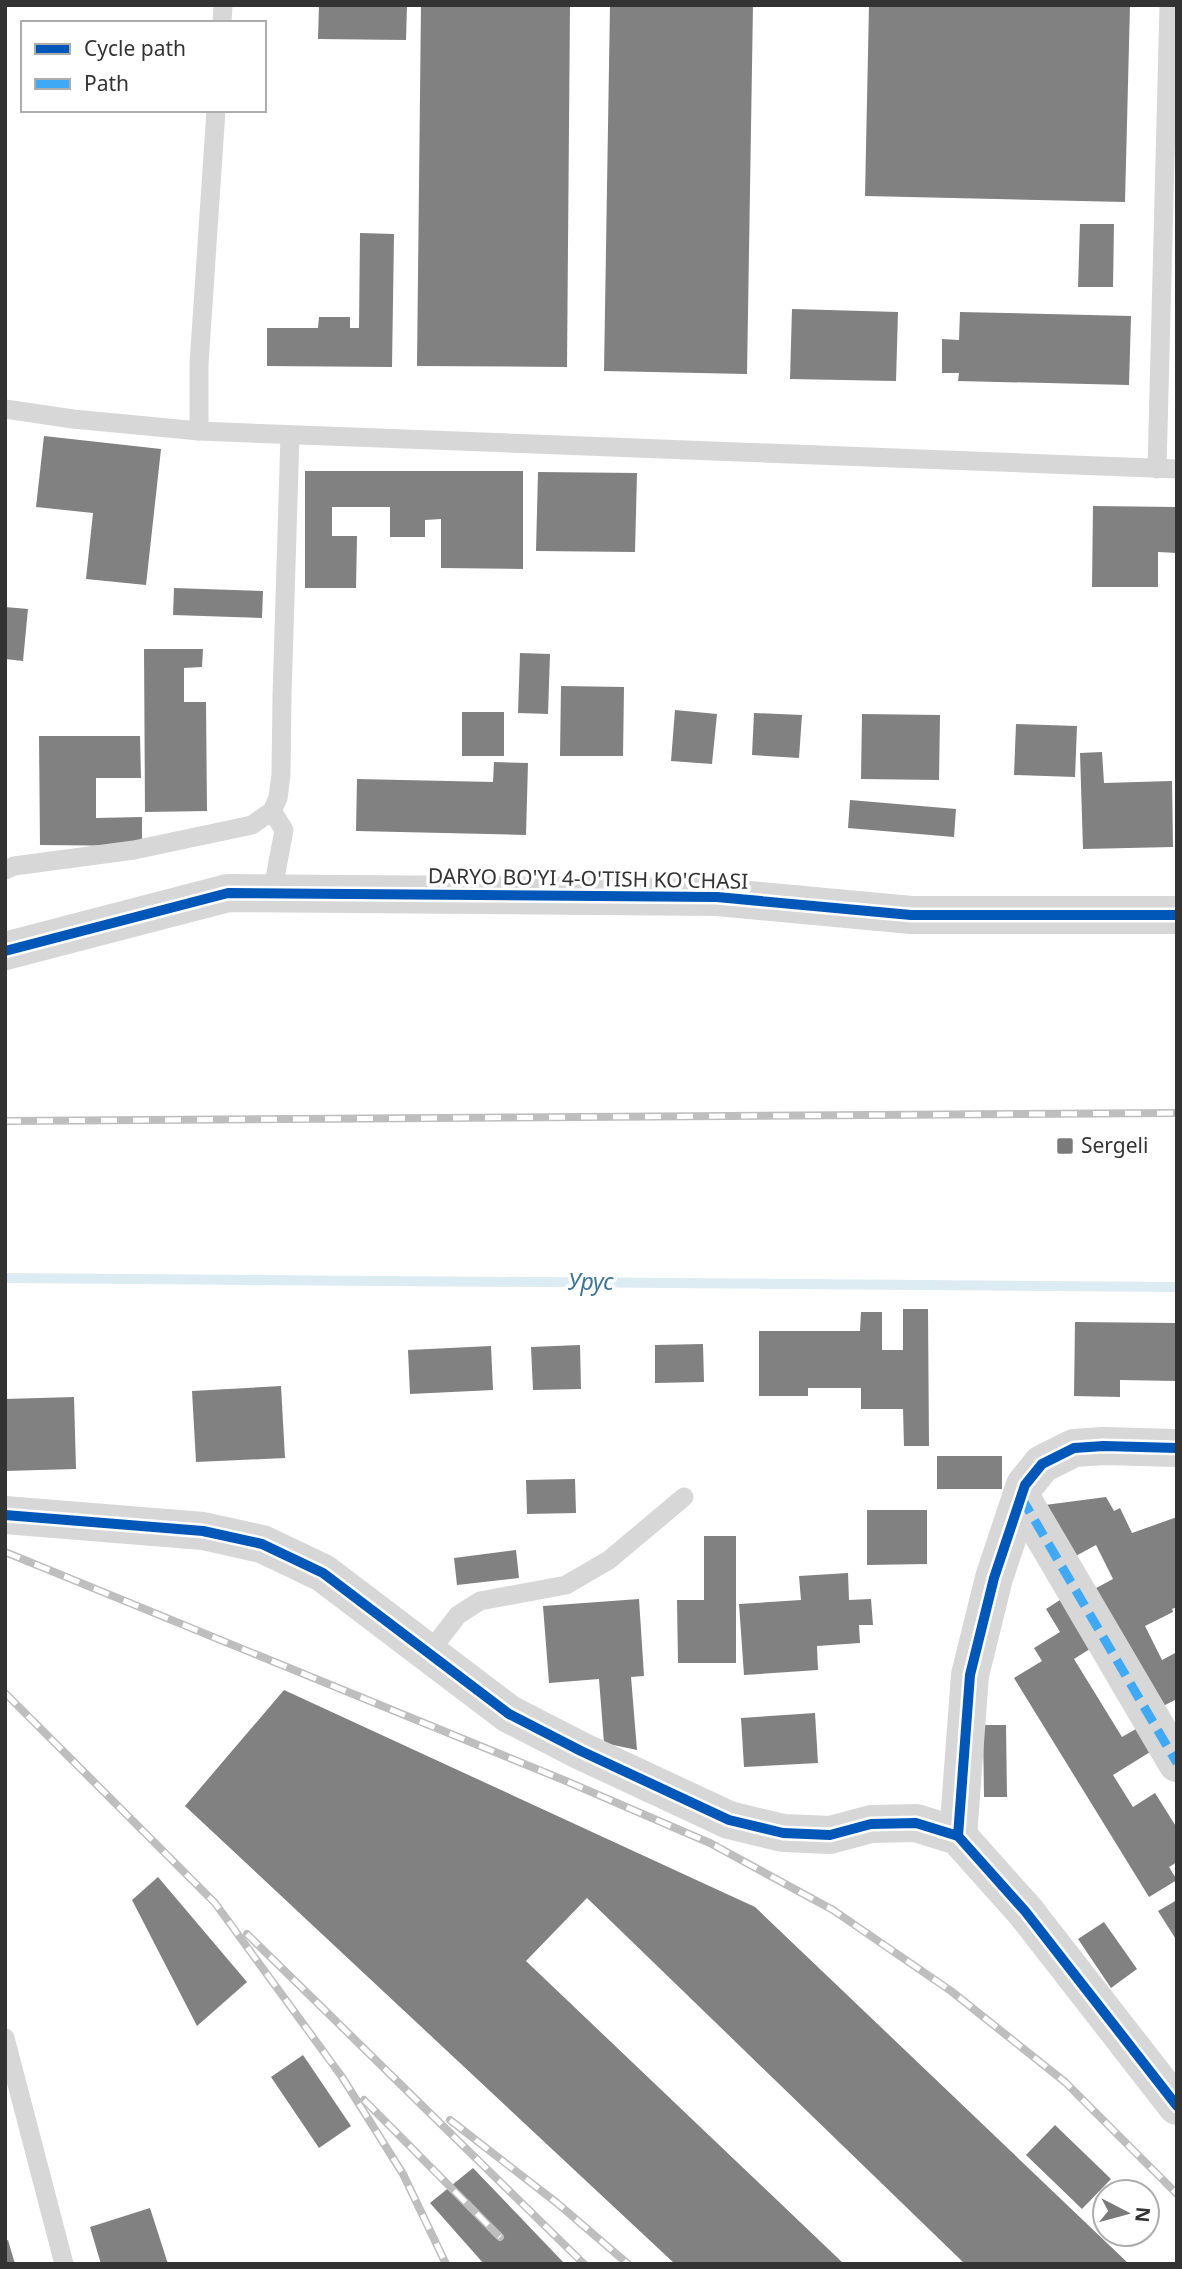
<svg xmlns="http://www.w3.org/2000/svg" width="1182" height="2269" viewBox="0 0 1182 2269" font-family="'Noto Sans',sans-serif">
<rect width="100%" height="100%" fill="#fff"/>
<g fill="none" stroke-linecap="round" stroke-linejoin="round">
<path stroke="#ddebf3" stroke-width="10" d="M5,1278L1177,1287"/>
</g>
<g fill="#818181">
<path d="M319,5H407L406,40L318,39Z"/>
<path d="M421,5H570L567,367L417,366Z"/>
<path d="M610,5H753L747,374L604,371Z"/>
<path d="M869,5H1130L1125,202L865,196Z"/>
<path d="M1080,224H1114L1113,287H1078Z"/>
<path d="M360,233L394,234L392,367L267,366V328H318L319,317H350V328H359Z"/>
<path d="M792,309L898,312L896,381L790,379Z"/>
<path d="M960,312L1131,316L1129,385L958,381L959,373H942V339L959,340Z"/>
<path d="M44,436L161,449L146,585L86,579L93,513L36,507Z"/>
<path d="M305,471H523V569L441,568V519L425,520V537H390V507H332V536H357L356,588H305Z"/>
<path d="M538,472L637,473L635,552L536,551Z"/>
<path d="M1093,506L1177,507V553L1158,552V587H1092Z"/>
<path d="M174,588L263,591L262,618L173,615Z"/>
<path d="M5,607L28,609L23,661L5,659Z"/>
<path d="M144,649H203L202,667L184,668V702H206L207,811L145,812Z"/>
<path d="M520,653L550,654L548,714L518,713Z"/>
<path d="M561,686L624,687L623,756H560Z"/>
<path d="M675,710L717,714L712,764L671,761Z"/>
<rect x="462" y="712" width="42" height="44"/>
<path d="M754,713L802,715L799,758L752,755Z"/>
<path d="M862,714L940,715L939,780L861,779Z"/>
<path d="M1016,724L1077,726L1075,777L1014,775Z"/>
<path d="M39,736H140L141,778H96V818L142,817V846L40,845Z"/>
<path d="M1102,752L1104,783L1172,781L1173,847L1083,849L1080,753Z"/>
<path d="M494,762L528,763L526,835L356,831L357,779L493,782Z"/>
<path d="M850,800L956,809L954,837L848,828Z"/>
<path d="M903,1309H928L929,1446H904L903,1409H861V1388H808V1396H759V1331H860L861,1312H882V1350H903Z"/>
<path d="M1075,1322L1177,1323V1381L1120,1380V1397L1074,1396Z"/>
<path d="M703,1344L704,1382L655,1383V1345Z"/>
<path d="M580,1345L581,1389L533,1390L531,1347Z"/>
<path d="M491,1346L493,1390L410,1394L408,1350Z"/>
<path d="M281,1386L285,1458L196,1462L192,1391Z"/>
<path d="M74,1397L76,1469L5,1471V1399Z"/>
<rect x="937" y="1456" width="65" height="33"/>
<path d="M575,1479L576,1513L527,1514L526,1480Z"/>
<path d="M1106,1497L1114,1511L1120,1508L1132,1533L1177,1517V1607L1172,1609L1173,1612L1145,1626L1162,1660L1177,1652V1699L1153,1711L1087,1593L1113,1579L1096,1545L1072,1558L1045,1505Z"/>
<path d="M867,1510H927V1564L867,1565Z"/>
<path d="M704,1536H736V1663H678L677,1600H704Z"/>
<path d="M516,1550L519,1578L457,1585L454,1558Z"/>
<path d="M848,1573L849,1600L871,1599L873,1625H859L860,1643L817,1646L818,1670L744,1675L739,1604L801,1600L799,1576Z"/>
<path d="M1063,1598L1093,1647L1074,1659L1122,1737L1141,1726L1155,1749L1113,1775L1133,1807L1155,1793L1177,1828V1862L1169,1867L1177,1880L1149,1897L1014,1678L1042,1661L1034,1648L1060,1632L1046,1609Z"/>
<path d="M639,1599L644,1676L631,1677L637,1750L604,1743L599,1679L549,1683L543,1606Z"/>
<path d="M284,1690L755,1907L1129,2264H965L587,1898L526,1961L844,2264H675L185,1806Z"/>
<path d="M815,1713L818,1763L744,1767L741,1718Z"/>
<path d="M983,1725H1006L1007,1797H984Z"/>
<path d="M158,1877L247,1982L197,2026L132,1900Z"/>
<path d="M1177,1900V1941L1158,1911Z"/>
<path d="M1104,1922L1137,1969L1111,1988L1078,1939Z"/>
<path d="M303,2055L351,2126L319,2148L271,2077Z"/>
<path d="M1055,2125L1111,2179L1082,2209L1026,2155Z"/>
<path d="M473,2168L565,2264H484L430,2203Z"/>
<path d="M150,2208L168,2264H101L90,2227Z"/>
<path d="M8,2240L15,2264H5V2241Z"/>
</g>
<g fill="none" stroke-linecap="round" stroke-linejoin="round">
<g stroke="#d7d7d7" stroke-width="19">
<path d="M222,23L223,5"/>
<path d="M5,409L73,419L199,431L1177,469"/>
<path d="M199,431V364L216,110"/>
<path d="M1157,469L1169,5"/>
<path d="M5,870L14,866L134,850L252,825L272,811L278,798L281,775L282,696L290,435"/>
<path d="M272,894L284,830L272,811"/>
<path d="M428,1654L458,1615L480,1601L566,1585L609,1560L684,1497"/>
<path d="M5,2038L64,2264"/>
</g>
<g stroke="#d7d7d7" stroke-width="38">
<path d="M5,951L228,893L717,897L911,915H1177"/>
<path d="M1021,1497L1177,1763"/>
<path d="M5,1515L203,1531L262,1544L323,1573L509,1714L581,1751L729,1820L783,1833L830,1835L871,1824L916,1823L958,1836L1025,1911L1177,2106"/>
<path d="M958,1836L970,1675L994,1578L1025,1485L1042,1464L1074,1448L1104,1446L1177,1448"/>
</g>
<defs>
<g id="rail">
<path d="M5,1121L1177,1113"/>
<path d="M5,1552L566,1781L710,1843L833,1910L951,1991L1065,2082L1177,2194"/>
<path d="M5,1693L215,1903L342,2077L403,2174L446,2264"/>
<path d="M247,1934L584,2264"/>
<path d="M364,2100L500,2237"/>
<path d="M450,2120L557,2203L628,2264"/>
</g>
</defs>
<use href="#rail" stroke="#bebebe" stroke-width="8"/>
<use href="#rail" stroke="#fff" stroke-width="5" stroke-dasharray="16" stroke-linecap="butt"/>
<path stroke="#3fa9f5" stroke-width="9" stroke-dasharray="18 9" stroke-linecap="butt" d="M1021,1497L1177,1763"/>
<defs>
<g id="cycleway">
<path d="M5,951L228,893L717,897L911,915H1177"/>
<path d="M5,1515L203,1531L262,1544L323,1573L509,1714L581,1751L729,1820L783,1833L830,1835L871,1824L916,1823L958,1836L1025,1911L1177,2106"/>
<path d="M958,1836L970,1675L994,1578L1025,1485L1042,1464L1074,1448L1104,1446L1177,1448"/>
</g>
</defs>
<use href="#cycleway" stroke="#fff" stroke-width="15"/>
<use href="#cycleway" stroke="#0057b8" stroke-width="10"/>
</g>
<rect fill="#7a7a7a" stroke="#fff" stroke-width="2.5" x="1056" y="1137" width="18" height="18" rx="3.5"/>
<g text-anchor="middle" stroke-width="7" stroke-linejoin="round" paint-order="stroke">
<g font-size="21" fill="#333" stroke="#fff">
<text transform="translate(588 879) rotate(1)" y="7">DARYO BO'YI 4-O'TISH KO'CHASI</text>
</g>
<g font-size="21" fill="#333" stroke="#fff" text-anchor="start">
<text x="1081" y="1153">Sergeli</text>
</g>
<g font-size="23" font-style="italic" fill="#3f7597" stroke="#fff">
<text x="591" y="1290">Урус</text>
</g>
</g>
<rect width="1182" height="2269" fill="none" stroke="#333333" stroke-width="14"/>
<rect x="21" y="21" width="245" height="91" fill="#ffffff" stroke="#adadad" stroke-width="2"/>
<rect x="35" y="44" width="35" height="10" fill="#0057b8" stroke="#adadad" stroke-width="2"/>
<text x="84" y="56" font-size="21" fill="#333333">Cycle path</text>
<rect x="35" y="79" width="35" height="10" fill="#3fa9f5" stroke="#adadad" stroke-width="2"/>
<text x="84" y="91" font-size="21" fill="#333333">Path</text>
<g transform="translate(1126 2213) rotate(96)"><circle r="33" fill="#ffffff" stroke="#adadad" stroke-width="2"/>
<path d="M0-5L12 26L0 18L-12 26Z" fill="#7a7a7a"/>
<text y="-10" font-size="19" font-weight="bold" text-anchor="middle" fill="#333333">N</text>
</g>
</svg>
